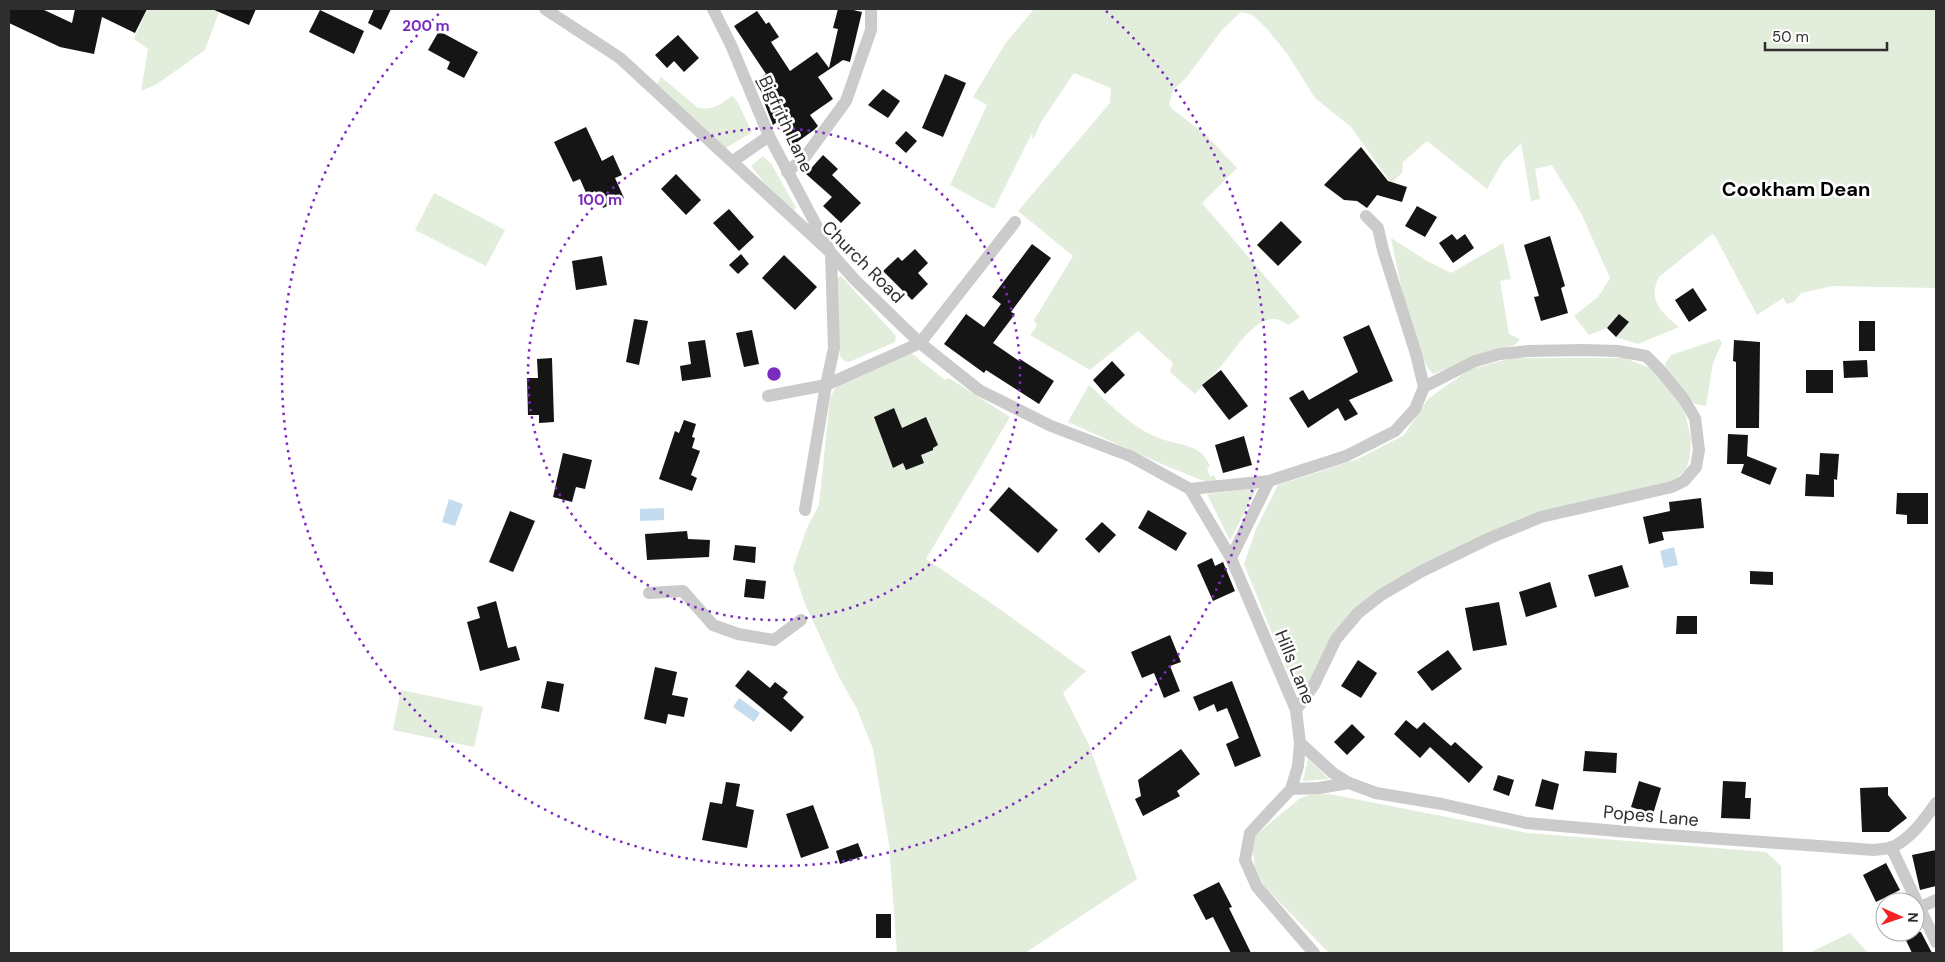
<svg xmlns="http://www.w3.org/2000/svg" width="1945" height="962" viewBox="0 0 1945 962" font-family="'DM Sans',sans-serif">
<rect width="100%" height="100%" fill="#fff"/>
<g fill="#e3eddb">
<path d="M147,9H220L205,50L157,84L141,91L148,49L134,39Z"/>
<path d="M1034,9H1936V288L1833,286L1801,293L1794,302L1787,304L1783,298L1757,315L1715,236L1712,234L1659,277C1647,301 1662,313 1679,327L1638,344L1616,337L1619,314L1607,328L1589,335L1574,316L1598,297L1610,278L1581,213L1552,165L1535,169L1540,199L1531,201L1521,143L1502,163L1487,189L1427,141L1403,162L1402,173L1391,183L1351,127L1315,98L1288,55L1268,30L1253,15L1241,12L1222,30L1186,78L1173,90L1169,105L1172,109L1206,135L1237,168L1202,203L1300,317L1288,325C1265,305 1242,340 1229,356C1219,369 1207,382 1195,394L1170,372L1173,363L1138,331L1090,370L1030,335L1037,326L1034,320L1073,256L1018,211L1110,103L1111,88L1074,73L1041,122L1033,140L1032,133L994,209L950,185L987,105L973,97L1005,44Z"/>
<path d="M661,77L697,107C710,112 722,104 732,96L737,101L752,132L726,148L657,84Z"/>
<path d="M763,156L772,165L796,208L793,211L764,182L751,166Z"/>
<path d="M434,193L505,230L486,266L415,230Z"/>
<path d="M1391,238L1427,261L1451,273L1503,243L1511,279L1500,281L1509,334L1520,339L1515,345L1492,351L1433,374C1413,356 1397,267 1391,238Z"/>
<path d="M841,276L896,336L895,342L849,362L844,361L840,356L836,278Z"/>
<path d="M1719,339L1722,343L1713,363L1706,406L1695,404L1668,376L1665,364L1671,355Z"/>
<path d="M911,353L945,380L949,378L1010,417L926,559L991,603L1086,671L1063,693L1089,745L1137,879L1025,953H897L889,844L873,749L857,709L839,677L805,604L793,568L807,528L819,505L830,398L838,383Z"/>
<path d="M1512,358H1625L1655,370L1673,391L1685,414L1691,438L1690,458L1686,469L1676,479L1665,484L1560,509L1381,589L1307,688L1301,691L1295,690L1244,564L1256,529L1278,485L1358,459L1404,435L1428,399L1450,383L1471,369Z"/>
<path d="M1089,385C1110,404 1132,428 1159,438C1179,446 1201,443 1210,466L1207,468L1210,477L1214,475L1218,484L1206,482L1164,465L1068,422Z"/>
<path d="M1257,488L1230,541L1207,494Z"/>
<path d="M401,690L483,707L474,747L393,730Z"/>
<path d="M1308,759L1329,779L1303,781Z"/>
<path d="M1311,794H1329L1528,833L1766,852L1781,866L1783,953H1329L1264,886L1255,868L1253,854V846L1256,835L1299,799Z"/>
<path d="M1850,933L1868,953H1809Z"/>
</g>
<g fill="#c5dcef">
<path d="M449,499L463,504L455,526L442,522Z"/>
<path d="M664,508V520L640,521V509Z"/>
<path d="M1674,547L1678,565L1664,568L1660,551Z"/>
<path d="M739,698L760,713L754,722L733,707Z"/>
</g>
<g fill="#151515">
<path d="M9,9H42L72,23L75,9H147L135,33L102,17L94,54L60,47L9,23Z"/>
<path d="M212,9H256L249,25Z"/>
<path d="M374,9H391L381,30L368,23Z"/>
<path d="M838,9H849L862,12L850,62L843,60L818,77L833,99L810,115L818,126L814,130L793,145L777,122L773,125L764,102L766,100L755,81L766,74L734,26L757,11L766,24L769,22L779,37L771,42L790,71L817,52L829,68L838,29L833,28Z"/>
<path d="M320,10L364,31L354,54L309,32Z"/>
<path d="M439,31L478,52L464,78L447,69L450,62L428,50Z"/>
<path d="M678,35L699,58L684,72L674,61L667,68L655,55Z"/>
<path d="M945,74L966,83L943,137L922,128Z"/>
<path d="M883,89L900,101L888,118L868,105Z"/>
<path d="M586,127L602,161L613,155L622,175L615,178L624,198L603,208L595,191L587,195L580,179L573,182L554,142Z"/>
<path d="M906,131L917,141L906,153L895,143Z"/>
<path d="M1361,147L1388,181L1407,187L1402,202L1377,195L1367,208L1357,201L1344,200L1324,185Z"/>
<path d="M823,155L838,169L832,175L861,203L841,223L823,206L832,197L806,174Z"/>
<path d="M676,174L701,200L686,215L661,189Z"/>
<path d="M1417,206L1437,217L1425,237L1405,226Z"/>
<path d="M729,209L754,237L739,251L713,223Z"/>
<path d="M1281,221L1302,242L1278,266L1257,245Z"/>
<path d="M1452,234L1457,240L1465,234L1474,248L1453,263L1439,243Z"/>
<path d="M1550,236L1565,286L1561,288L1568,313L1541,321L1534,297L1539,296L1524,245Z"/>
<path d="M1032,244L1051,258L1011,312L1015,314L993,343L1019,361L1020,359L1054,381L1039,404L986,370L984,373L944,344L966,314L984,327L1001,304L992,297Z"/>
<path d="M915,249L928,263L918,273L928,284L912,300L883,271L898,257L902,261Z"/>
<path d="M741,254L749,264L738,274L729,265Z"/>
<path d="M784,255L817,287L795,310L762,278Z"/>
<path d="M602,256L607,285L576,290L572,261Z"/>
<path d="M1693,288L1707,310L1689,322L1675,300Z"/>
<path d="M1619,314L1629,322L1616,337L1607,328Z"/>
<path d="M634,319L648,321L639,365L626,362Z"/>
<rect x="1859" y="321" width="16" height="30"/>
<path d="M1369,325L1393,381L1349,400L1358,414L1345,421L1338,408L1308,428L1289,398L1303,390L1309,400L1358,372L1343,337Z"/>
<path d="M752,330L759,364L744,367L736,333Z"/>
<path d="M705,340L711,377L682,381L680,366L691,364L688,342Z"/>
<path d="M1734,340L1760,342L1759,428H1736V362L1733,361Z"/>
<path d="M552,358L554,422L539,423V415H528L527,378H538L537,359Z"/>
<path d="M1867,360L1868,377L1844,378L1843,361Z"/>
<path d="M1112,361L1125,375L1105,394L1093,380Z"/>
<path d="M1221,370L1248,406L1229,420L1202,385Z"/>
<rect x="1806" y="370" width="27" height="23"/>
<path d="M894,408L902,428L926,417L938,445L933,448V450L921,455L924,463L906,470L903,463L893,468L874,417Z"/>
<path d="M684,420L696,424L692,437L695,438L692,448L700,451L691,475L697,478L692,491L659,479L675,431L679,433Z"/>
<path d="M1728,434L1748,435L1747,456L1777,468L1770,485L1741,473L1744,464H1727Z"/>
<path d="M1244,436L1252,465L1223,473L1215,445Z"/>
<path d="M563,453L592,460L585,489L576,487L572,502L553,497Z"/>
<path d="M1820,453L1839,454L1837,480L1834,479V497L1805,496L1806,474L1819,475Z"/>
<path d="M1009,487L1058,530L1038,553L989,510Z"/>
<path d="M1897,493H1928V524H1907V515L1896,514Z"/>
<path d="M1701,498L1704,528L1662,532L1664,540L1649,544L1643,517L1670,511L1669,502Z"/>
<path d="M1148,510L1187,533L1176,551L1138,528Z"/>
<path d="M510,511L535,521L513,572L489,562Z"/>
<path d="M1102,522L1116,535L1099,553L1085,539Z"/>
<path d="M687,531L688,539L710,540L709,557L647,560L645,534Z"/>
<path d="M735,545L756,547L755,563L733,560Z"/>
<path d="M1212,558L1215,566L1223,562L1235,591L1213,601L1197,565Z"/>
<path d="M1622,565L1629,587L1595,597L1588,575Z"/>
<path d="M1750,571L1773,572V585L1750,584Z"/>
<path d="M746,579L766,581L764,599L744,597Z"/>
<path d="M1550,582L1557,607L1526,617L1519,592Z"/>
<path d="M496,601L508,648L516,646L520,660L480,671L467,622L480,618L477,607Z"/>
<path d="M1499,602L1507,645L1473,651L1465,608Z"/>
<path d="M1677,616H1697V634H1676Z"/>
<path d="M1170,635L1181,662L1170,666L1180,691L1164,698L1154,673L1142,678L1131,652Z"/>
<path d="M1448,650L1462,669L1432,691L1417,672Z"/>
<path d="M1358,660L1377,673L1361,698L1341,686Z"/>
<path d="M655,667L677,672L672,695L688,698L684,717L668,714L666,724L644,719Z"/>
<path d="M748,670L770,688L775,682L788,692L783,698L804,717L791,732L735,686Z"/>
<path d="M547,681L564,684L559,712L541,708Z"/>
<path d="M1232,681L1261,756L1235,767L1226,744L1239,738L1227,708L1217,712L1214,704L1199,711L1193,697Z"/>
<path d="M1406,720L1417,729L1424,722L1451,746L1455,742L1483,767L1469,783L1430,747L1420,758L1394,734Z"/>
<path d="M1352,724L1365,737L1347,755L1334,742Z"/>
<path d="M1181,749L1200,774L1177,791L1180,796L1143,816L1135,799L1141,796L1138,780Z"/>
<path d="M1585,751L1617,753L1616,773L1583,771Z"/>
<path d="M1498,775L1514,780L1509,796L1493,790Z"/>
<path d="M1542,779L1559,784L1553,810L1535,806Z"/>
<path d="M1639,781L1661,788L1653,814L1631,807Z"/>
<path d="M1723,781L1746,782L1745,798H1751L1750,819L1721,818Z"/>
<path d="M726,782L740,784L736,806L754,810L747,848L702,840L710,802L722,804Z"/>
<path d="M1888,787V795L1907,818L1889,832H1862L1860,788Z"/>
<path d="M813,805L829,848L801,858L786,814Z"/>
<path d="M858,843L863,856L840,864L836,851Z"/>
<path d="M1936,850V886L1920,890L1912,855Z"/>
<path d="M1886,863L1900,890L1876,902L1863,875Z"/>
<path d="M1219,882L1232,907L1229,908L1251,953H1231L1213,917L1206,920L1193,895Z"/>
<rect x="876" y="914" width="15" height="24"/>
<path d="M1902,932H1921L1932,953H1912Z"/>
</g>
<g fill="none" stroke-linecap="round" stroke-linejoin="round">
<g stroke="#cbcbcb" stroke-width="12">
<path d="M545,9L620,58L831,253L855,280L920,343L979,390L1051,426L1130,456L1190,489L1231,558L1296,710L1300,743L1298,766L1291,789L1250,833L1245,860L1257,887L1314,953"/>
<path d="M713,9L731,45L769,136L831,253L834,348L826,385L805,510"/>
<path d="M733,161L769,136"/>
<path d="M787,172L805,157L846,101L871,30V9"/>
<path d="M768,396L826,385L920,343L1015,222"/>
<path d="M1190,489L1269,481L1346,456L1395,431L1415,409L1424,387L1416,354L1383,250L1378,228L1366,216"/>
<path d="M1231,558L1269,481"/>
<path d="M649,593L683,591L713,625L738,634L774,640L801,620"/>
<path d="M1296,710L1314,685L1336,639L1358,613L1381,595L1422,571L1490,538L1541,517L1672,487L1684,481L1696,467L1699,450L1695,418L1683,398L1660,370L1646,356L1618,351L1583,350L1528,351L1500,354L1475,361L1424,387"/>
<path d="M1300,743L1333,773L1349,783L1376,793L1442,804L1526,823L1640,833L1874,850C1879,849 1885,849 1890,848C1909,841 1925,819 1936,803"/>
<path d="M1291,789L1319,788L1349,783"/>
<path d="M1891,847L1936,942"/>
<path d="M1919,908L1936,900"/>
</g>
</g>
<g fill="none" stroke="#7b2cbf" stroke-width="2.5" stroke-dasharray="2.5 5">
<circle cx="774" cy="374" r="246"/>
<path d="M1106 11A492 492 0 1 1 442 11"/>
</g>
<g text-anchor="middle" stroke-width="5" stroke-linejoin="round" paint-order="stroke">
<g font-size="18" fill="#2e2e2e" stroke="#fff">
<text transform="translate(786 124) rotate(65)" y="6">Bigfrith Lane</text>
<text transform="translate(863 262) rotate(45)" y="6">Church Road</text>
<text transform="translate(1295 667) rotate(68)" y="6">Hills Lane</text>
<text transform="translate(1651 816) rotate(5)" y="6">Popes Lane</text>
</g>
<g font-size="20" font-weight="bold" fill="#000" stroke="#fff">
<text x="1796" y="196">Cookham Dean</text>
</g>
</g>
<circle cx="774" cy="374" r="8" fill="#7b2cbf" stroke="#fff" stroke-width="2.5"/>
<g font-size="15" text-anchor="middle" font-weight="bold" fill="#7b2cbf" stroke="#fff" stroke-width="5" stroke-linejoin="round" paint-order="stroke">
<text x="426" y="31">200 m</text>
<text x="600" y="205">100 m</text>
</g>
<rect width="1945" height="962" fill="none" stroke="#2e2e2e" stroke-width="20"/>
<g transform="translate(1900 917) rotate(92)"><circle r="24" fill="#ffffff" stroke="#ababab"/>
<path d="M0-4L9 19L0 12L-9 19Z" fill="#f52124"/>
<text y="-8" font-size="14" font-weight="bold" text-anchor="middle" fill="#2e2e2e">N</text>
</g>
<path d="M1765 42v8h122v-8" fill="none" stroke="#2e2e2e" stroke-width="2.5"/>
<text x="1772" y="42" font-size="15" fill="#2e2e2e" stroke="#ffffff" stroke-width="4" paint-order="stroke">50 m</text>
</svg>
